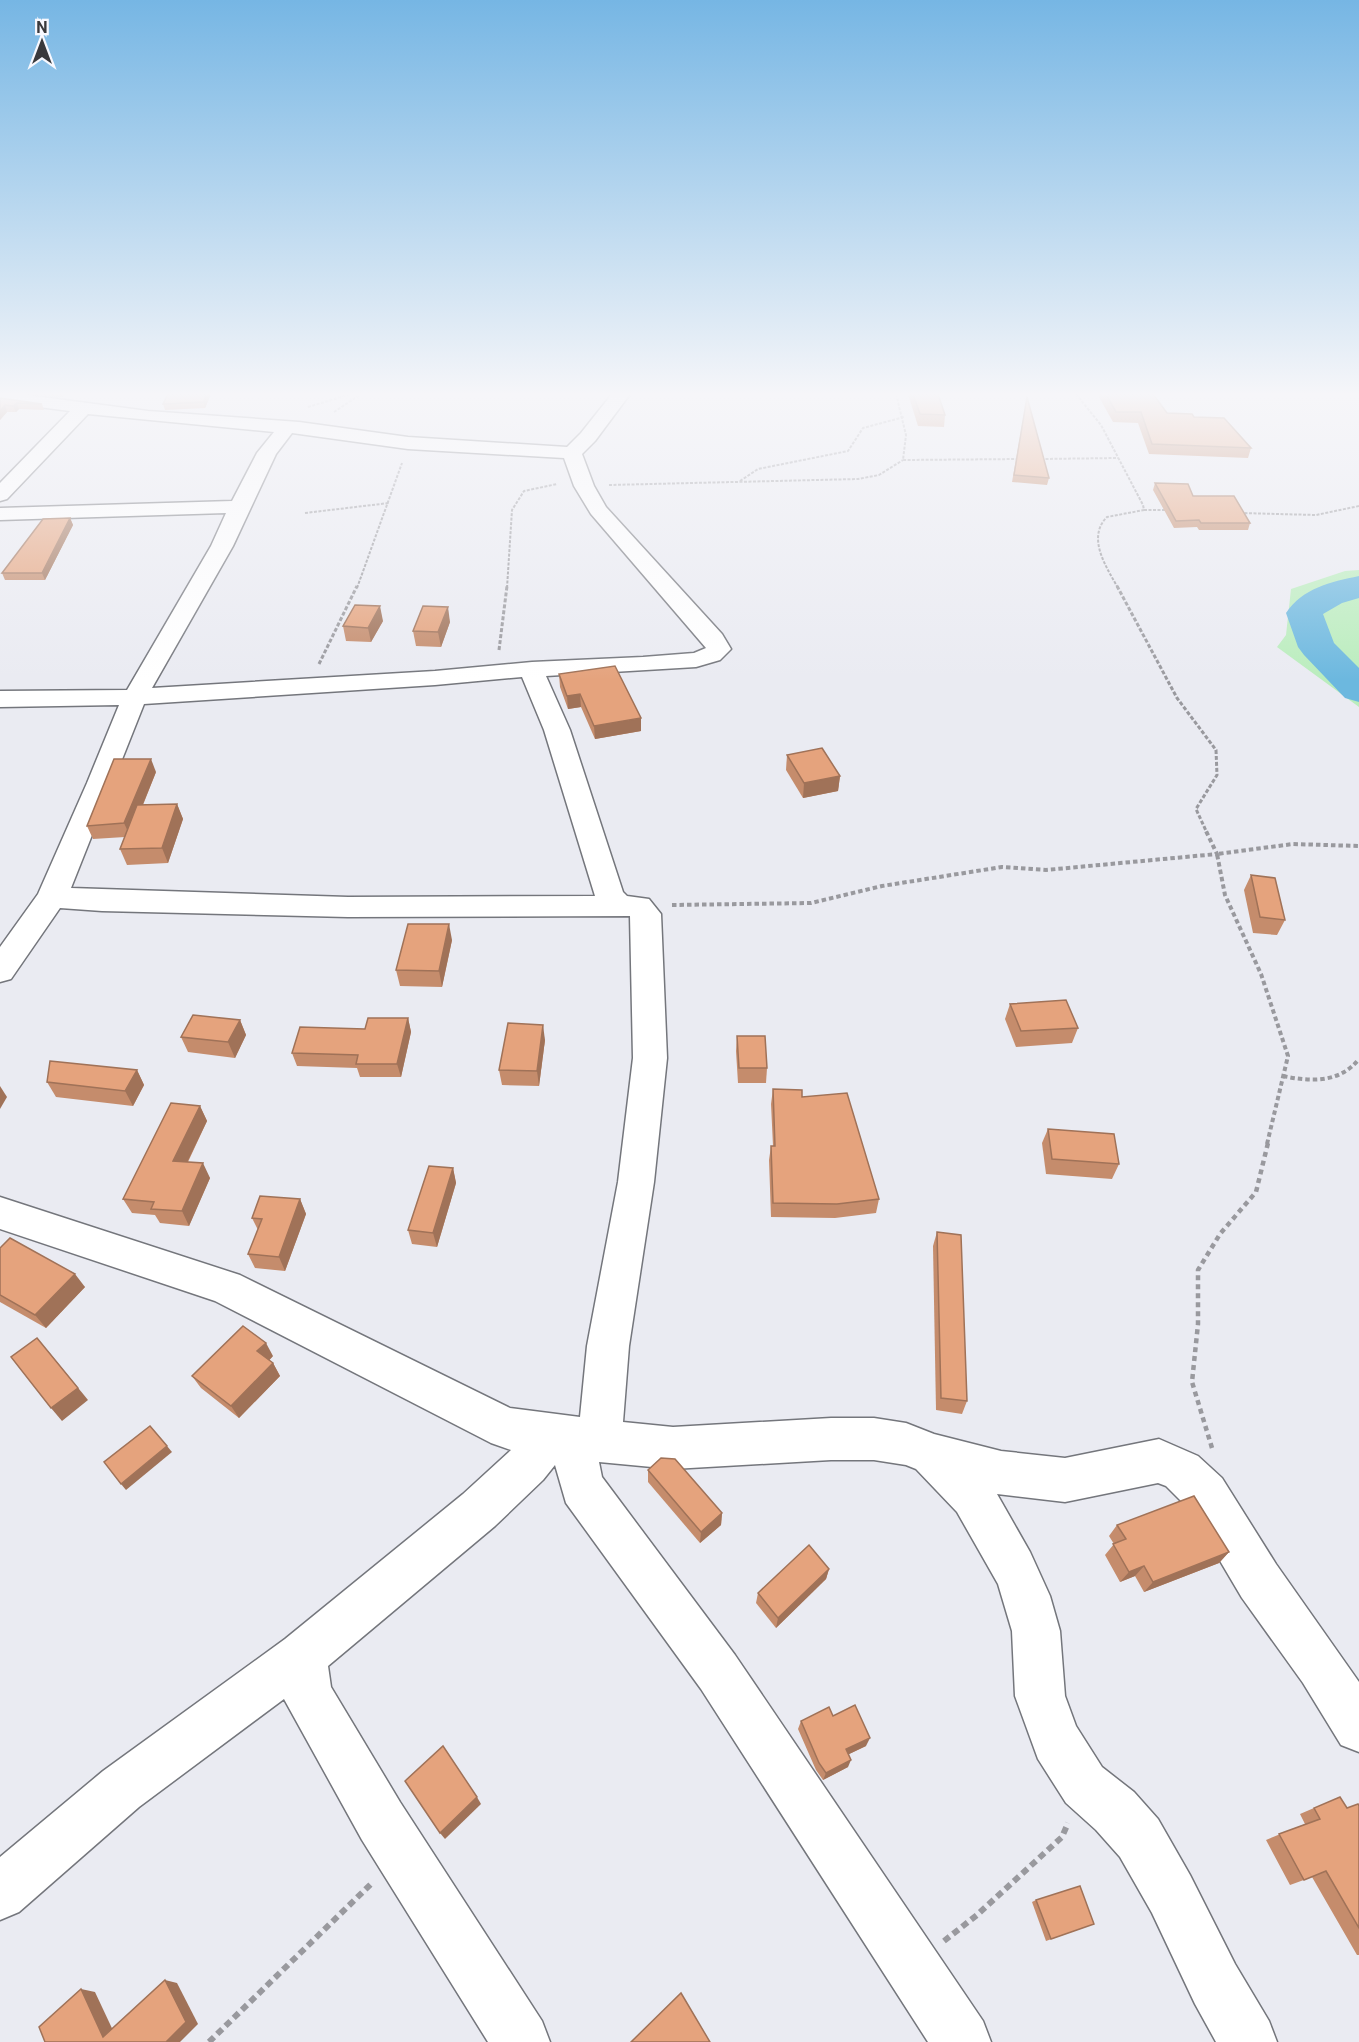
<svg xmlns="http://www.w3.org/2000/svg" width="1359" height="2042" viewBox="0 0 1359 2042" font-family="Roboto,sans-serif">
<rect width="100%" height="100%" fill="#eaebf2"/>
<path fill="#baedbd" d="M1359,570V707L1277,647L1286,635L1291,589L1345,571Z"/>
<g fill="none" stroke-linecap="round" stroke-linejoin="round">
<path fill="#6cb8df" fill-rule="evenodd" d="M1359,576V598L1342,603L1323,614L1334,643L1359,668V702L1345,698L1304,655L1298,647L1286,613C1303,588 1330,582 1359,576Z"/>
<defs>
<path id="minor" d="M0,394H19L148,411L299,422L408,437L567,447L581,433L612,394H630L595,441L582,454L594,486L606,507L722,634L731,649L720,660L696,667L546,676L570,730L623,892L627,896L649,899L661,914L667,1058L654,1182L629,1346L623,1422L673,1427L831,1418H874L906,1423L934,1434L1001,1451L1065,1458L1159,1439L1198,1456L1222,1478L1276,1564L1359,1682V1752L1341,1745L1303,1683L1242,1598L1190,1510L1166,1486L1158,1483L1065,1502L997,1494L1030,1552L1050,1596L1060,1631L1065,1696L1076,1726L1102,1767L1134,1792L1158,1819L1190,1875L1235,1964L1269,2021L1277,2042H1216L1195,2004L1152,1913L1120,1857L1096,1830L1066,1803L1038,1759L1015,1696L1012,1631L998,1584L957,1512L916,1469L906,1465L874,1460H831L673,1469L599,1462L602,1477L735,1655L983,2021L991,2042H928L701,1689L566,1503L555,1465L543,1480L495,1526L328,1666L331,1687L400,1802L542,2021L550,2042H488L362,1840L284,1699L139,1807L19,1912L0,1920V1857L103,1771L285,1639L463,1494L511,1450L491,1443L215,1301L0,1229V1197L240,1275L510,1408L580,1417L587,1346L618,1182L633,1058L630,916L348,917L102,911L60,908L11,979L0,982V947L38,894L87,783L119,705L0,707V691L127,690L211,546L226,513L0,520V508L232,501L257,453L274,432L88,414L7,499L0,501V483L70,411L0,402ZM292,433L408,449L564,458L574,486L591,514L706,648L694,653L643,657L532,662L435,671L152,688L233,546L276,454ZM522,677L544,730L595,896L348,897L71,888L144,704L435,685Z"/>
</defs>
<use href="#minor" stroke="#74767c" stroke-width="3"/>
<g stroke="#99999e" stroke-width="2" stroke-dasharray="3 1.5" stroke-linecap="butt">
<path d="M896,394L906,435L903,460L1021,459"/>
<path d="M1076,394L1101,425L1143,505L1144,510L1107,517C1086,538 1107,568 1118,588"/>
<path d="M308,407L351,394"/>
<path d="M334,412L361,394"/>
<path d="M1041,459L1118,458"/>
<path d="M740,481L758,469L848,451L863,428L904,417"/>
<path d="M609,485L858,479L879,475L903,460"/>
<path d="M1144,510H1167"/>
<path d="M305,513L389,503"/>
<path d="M1240,513L1316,515L1359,506"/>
<path d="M357,588L402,463"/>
<path d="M507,588L512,510L524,491L557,484"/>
</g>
<g stroke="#99999e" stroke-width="3" stroke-dasharray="4 2" stroke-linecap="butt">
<path d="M1117,586L1177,698L1216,750L1217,775L1196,809L1207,833"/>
<path d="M499,650L507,586"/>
<path d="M319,664L357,586"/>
</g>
<g stroke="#99999e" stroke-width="4" stroke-dasharray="4.5 3" stroke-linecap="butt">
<path d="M672,905L811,903L882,886L1002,867L1046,870L1217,854L1206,831"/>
<path d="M1283,1076C1311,1082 1340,1083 1359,1059"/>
<path d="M1267,1144L1288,1056L1261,974L1225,895L1217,854L1293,844L1359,846"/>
</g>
<path stroke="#99999e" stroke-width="4.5" stroke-dasharray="5 4" stroke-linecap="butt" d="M1212,1448L1192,1382L1198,1324V1270L1220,1234L1256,1192L1268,1143"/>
<g stroke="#99999e" stroke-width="6" stroke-dasharray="7 4.5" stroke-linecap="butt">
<path d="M944,1941L977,1915L1062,1837L1068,1823"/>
<path d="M209,2042L373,1882"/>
</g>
<use href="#minor" fill="#fff" fill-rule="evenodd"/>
</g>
<g fill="#c58c6c">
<path d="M26,394H67L62,397Z"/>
<path d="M168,394H211L205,408L165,410L163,404Z"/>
<path d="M908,394H938L945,415L944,427L918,426Z"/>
<path d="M1099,394H1153L1167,413L1194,417L1251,448L1248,458L1149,454L1138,423L1113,422L1099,397Z"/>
<path d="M1027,397L1049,478L1047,485L1012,482Z"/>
<path d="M0,398L42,404L44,410L19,409L16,412H7L0,420Z"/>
<path d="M1155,483L1193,496L1250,523L1248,530H1199L1197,527L1174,528L1153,490Z"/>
<path d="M70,518L73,525L45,580H5L2,573Z"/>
<path d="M383,621L371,642L346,641L343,626Z"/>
<path d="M450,622L441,647L416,646L413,631Z"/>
<path d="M559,674L641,731L595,739L581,707L568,709L560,687Z"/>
<path d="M787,755L840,776L838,791L803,798L786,770Z"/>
<path d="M156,772L143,805L177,804L183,819L168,863L127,865L120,849L125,837L93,839L87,826Z"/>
<path d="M1251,875L1285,920L1277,935L1253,933L1244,890Z"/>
<path d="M452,940L442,987L400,986L396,970Z"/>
<path d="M1010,1004L1078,1028L1072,1043L1016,1047L1005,1019Z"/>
<path d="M408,1018L411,1032L401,1077H360L357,1068L297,1066L292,1053L365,1029Z"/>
<path d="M240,1020L246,1035L235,1058L188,1052L181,1037Z"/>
<path d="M737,1036L767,1068L766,1083H738L736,1051Z"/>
<path d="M545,1040L539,1086L502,1085L499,1070Z"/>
<path d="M137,1070L144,1085L133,1106L56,1097L47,1082Z"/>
<path d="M773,1089L802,1097L879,1199L876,1213L835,1218L771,1217L769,1160L771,1146H773L771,1104Z"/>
<path d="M200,1106L207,1121L188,1162L210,1178L189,1226L160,1223L155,1215L132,1213L123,1199Z"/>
<path d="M1048,1129L1119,1164L1112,1179L1046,1174L1042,1143Z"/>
<path d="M453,1168L456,1183L437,1247L412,1244L408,1230Z"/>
<path d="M300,1199L306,1214L285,1271L255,1268L248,1254L258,1230L252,1218Z"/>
<path d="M937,1232L967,1401L962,1414L936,1410L933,1246Z"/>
<path d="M0,1248L85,1287L46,1328L0,1302Z"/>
<path d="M273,1356L269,1360L273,1363L280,1376L239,1418L201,1388L192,1376Z"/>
<path d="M648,1470L722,1513L721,1525L700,1543L648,1482Z"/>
<path d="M1117,1525L1229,1552L1219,1563L1144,1592L1135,1576L1120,1582L1105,1555L1114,1544L1109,1536Z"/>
<path d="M829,1569L826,1579L776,1628L756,1603L758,1593Z"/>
<path d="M833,1716L866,1746L849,1754L848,1767L823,1780L816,1770L798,1729L801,1721Z"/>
<path d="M1359,1806V1955H1357L1312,1877L1290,1885L1266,1840L1305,1824L1300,1814L1314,1808H1347Z"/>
<path d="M1036,1900L1094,1924L1046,1941L1032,1902Z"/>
</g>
<g fill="#a07258">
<path d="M206,394H211L205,408L204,402Z"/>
<path d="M17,403L19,409L16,412L13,406Z"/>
<path d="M5,405L7,412L0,420V411Z"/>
<path d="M70,518L73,525L45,580L42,573Z"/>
<path d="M380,606L383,621L371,642L368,628Z"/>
<path d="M448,607L450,622L441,647L438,632Z"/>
<path d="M580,694L581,707L568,709L567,696Z"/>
<path d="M641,718V731L595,739L594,726Z"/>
<path d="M151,759L156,772L130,836L124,823Z"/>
<path d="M840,776L838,791L803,798L804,783Z"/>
<path d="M177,804L183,819L168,863L162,848Z"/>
<path d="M449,924L452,940L442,987L439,971Z"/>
<path d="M408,1018L411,1032L401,1077L397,1064Z"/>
<path d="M240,1020L246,1035L235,1058L228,1042Z"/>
<path d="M543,1025L545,1040L539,1086L537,1071Z"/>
<path d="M137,1070L144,1085L133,1106L125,1091Z"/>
<path d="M0,1086L7,1097L0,1109Z"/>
<path d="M200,1106L207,1121L181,1175L173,1161Z"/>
<path d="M203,1163L210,1178L189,1226L182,1211Z"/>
<path d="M453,1168L456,1183L437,1247L433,1233Z"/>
<path d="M300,1199L306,1214L285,1271L279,1257Z"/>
<path d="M75,1274L85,1287L46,1328L35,1315Z"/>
<path d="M266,1343L273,1356L265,1365L257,1351Z"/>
<path d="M48,1351L88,1400L62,1421L51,1408Z"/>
<path d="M273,1363L280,1376L239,1418L231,1406Z"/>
<path d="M167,1446L172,1452L126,1490L121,1484Z"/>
<path d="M722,1513L721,1525L700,1543L701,1532Z"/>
<path d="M1229,1552L1219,1563L1144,1592L1153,1582Z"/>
<path d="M1144,1566L1135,1576L1120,1582L1129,1572Z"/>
<path d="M829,1569L826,1579L776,1628L778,1618Z"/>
<path d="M870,1738L866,1746L843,1757L846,1749Z"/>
<path d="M851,1760L848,1767L823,1780L826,1773Z"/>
<path d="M477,1797L481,1804L445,1839L440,1833Z"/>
<path d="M165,1980L177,1983L198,2024L180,2042H166Z"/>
<path d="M81,1989L95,1992L117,2039L103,2037Z"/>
</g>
<g fill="#e5a37d" stroke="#a07258" stroke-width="1.5">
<path d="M168,394H206L204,402L163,404Z"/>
<path d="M913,394H938L945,415L920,414Z"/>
<path d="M1106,394H1153L1167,413L1192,414L1194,417L1224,418L1251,448L1152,444L1141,412H1116Z"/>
<path d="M1027,397L1049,478L1014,475Z"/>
<path d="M0,398L42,404L17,403L13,406L5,405L0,411Z"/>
<path d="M1155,483L1188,484L1193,496H1234L1250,523H1201L1199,520L1176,521Z"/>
<path d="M70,518L42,573H2L43,519Z"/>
<path d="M355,605L380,606L368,628L343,626Z"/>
<path d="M423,606L448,607L438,632L413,631Z"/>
<path d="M615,666L641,718L594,726L580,694L567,696L559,674Z"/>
<path d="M822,748L840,776L804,783L787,755Z"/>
<path d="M114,759H151L124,823L87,826Z"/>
<path d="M177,804L162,848L120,849L137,805Z"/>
<path d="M1251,875L1275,878L1285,920L1260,917Z"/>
<path d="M408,924H449L439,971L396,970Z"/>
<path d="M1066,1000L1078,1028L1021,1031L1010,1004Z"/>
<path d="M193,1015L240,1020L228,1042L181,1037Z"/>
<path d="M368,1018H408L397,1064H356L358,1055L292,1053L300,1027L365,1029Z"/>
<path d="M508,1023L543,1025L537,1071L499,1070Z"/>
<path d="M737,1036H765L767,1068H739Z"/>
<path d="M50,1061L137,1070L125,1091L47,1082Z"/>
<path d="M773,1089L802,1090V1097L847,1093L879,1199L837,1204L773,1203L771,1146H775Z"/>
<path d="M171,1103L200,1106L173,1161L203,1163L182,1211L151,1209L154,1202L123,1199Z"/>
<path d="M1048,1129L1114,1134L1119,1164L1052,1159Z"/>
<path d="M429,1166L453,1168L433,1233L408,1230Z"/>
<path d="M260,1196L300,1199L279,1257L248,1254L262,1219L252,1218Z"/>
<path d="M937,1232L961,1235L967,1401L941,1398Z"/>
<path d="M10,1238L75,1274L35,1315L0,1295V1248Z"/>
<path d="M243,1326L266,1343L257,1351L273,1363L231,1406L192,1376Z"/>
<path d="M37,1338L78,1388L51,1408L11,1357Z"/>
<path d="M150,1426L167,1446L121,1484L104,1462Z"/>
<path d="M661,1458L675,1459L722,1513L701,1532L648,1470Z"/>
<path d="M1194,1496L1229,1552L1153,1582L1144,1566L1129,1572L1113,1544L1126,1539L1117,1525Z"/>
<path d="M809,1545L829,1569L778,1618L758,1593Z"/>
<path d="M855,1705L870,1738L846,1749L851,1760L826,1773L819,1763L801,1721L829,1707L833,1716Z"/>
<path d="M443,1746L477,1797L440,1833L405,1781Z"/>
<path d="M1340,1797L1347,1808L1358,1804L1359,1806V1928L1326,1871L1304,1880L1279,1834L1320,1819L1314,1808Z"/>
<path d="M1080,1886L1094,1924L1051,1939L1036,1900Z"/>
<path d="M165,1980L186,2022L166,2042H45L39,2027L81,1989L103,2037Z"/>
<path d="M681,1993L710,2042H631Z"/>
</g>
<linearGradient id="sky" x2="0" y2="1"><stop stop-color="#76b6e4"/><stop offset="0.58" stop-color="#f6f6f9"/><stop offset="1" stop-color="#f6f6f9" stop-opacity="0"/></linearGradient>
<rect width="1359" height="680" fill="url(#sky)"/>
<g transform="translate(42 42)" stroke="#f7f8fe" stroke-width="4.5" paint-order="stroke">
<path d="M0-4.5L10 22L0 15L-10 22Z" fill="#39393c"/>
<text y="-9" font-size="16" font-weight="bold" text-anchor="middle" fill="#39393c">N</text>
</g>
</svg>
